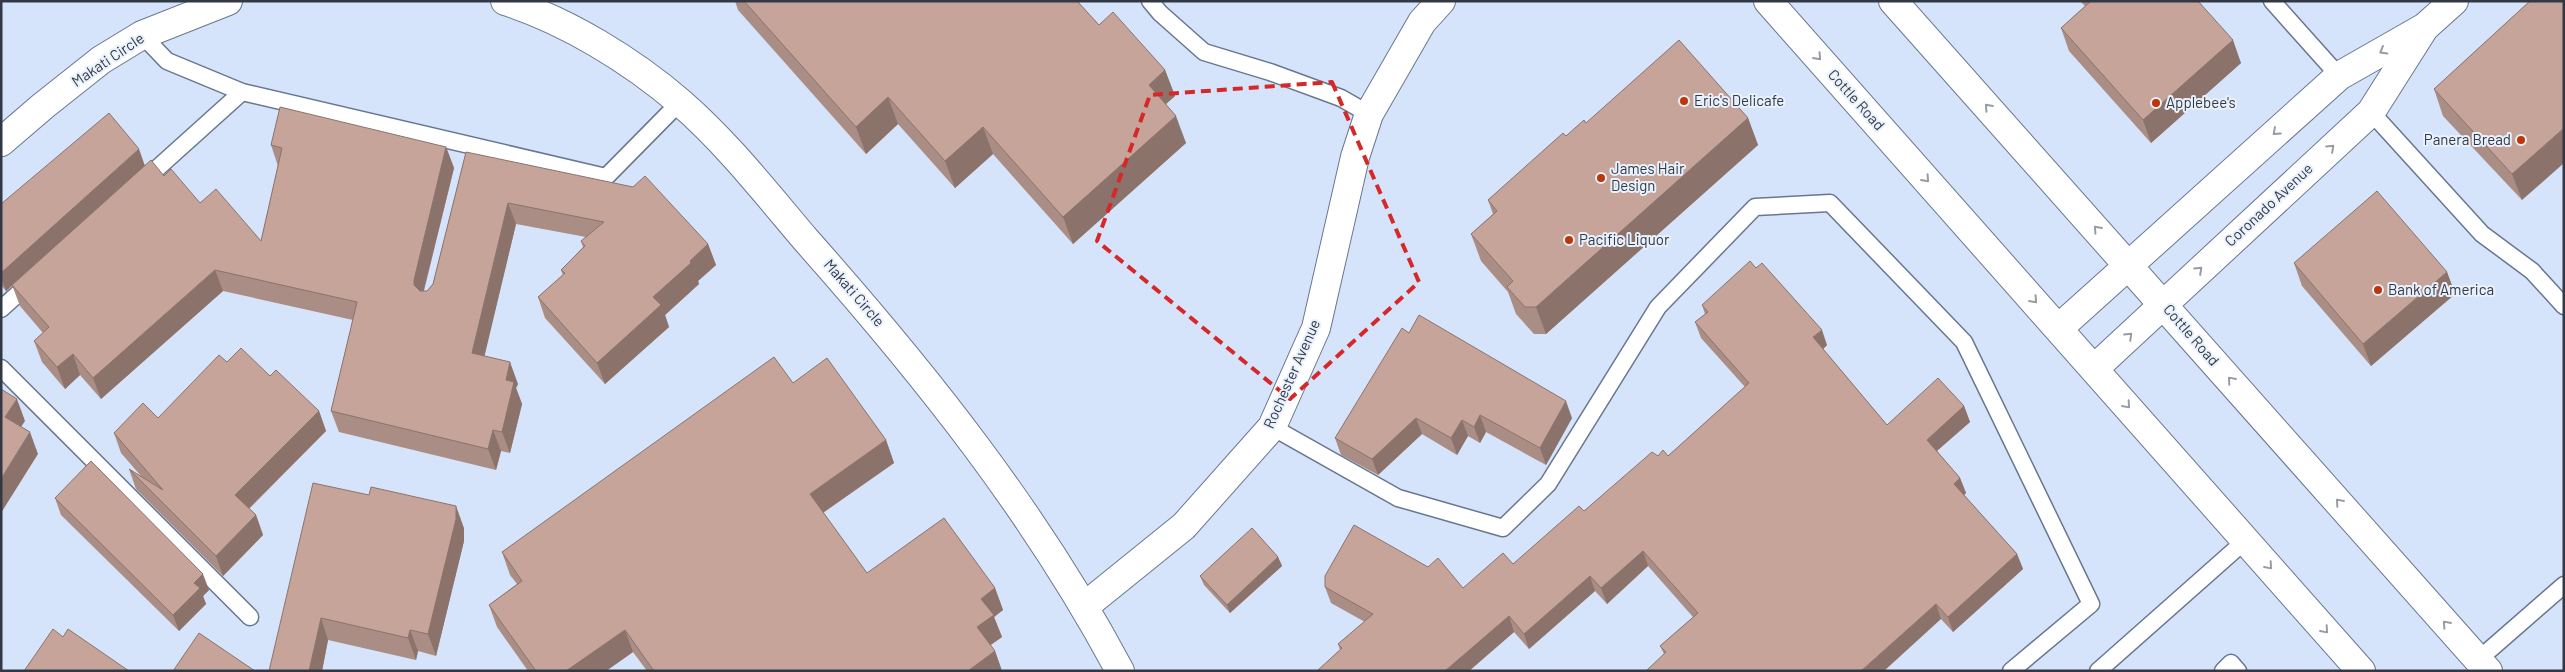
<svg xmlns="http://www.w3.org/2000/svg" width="2565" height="672" viewBox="0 0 2565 672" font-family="Barlow,sans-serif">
<rect width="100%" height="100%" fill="#d6e4fb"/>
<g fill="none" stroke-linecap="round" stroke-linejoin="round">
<defs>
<g id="lane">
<path d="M1150,1L1160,13L1204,52L1270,72L1341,98L1369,114"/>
<path d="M2272,1L2339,76"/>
<path d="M142,35L167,61L242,92L606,177L680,102"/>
<path d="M2371,112L2482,234L2532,271L2564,306"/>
<path d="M142,182L242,92"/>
<path d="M1,309L31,282"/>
<path d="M1,368L250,617"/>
<path d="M1272,427L1398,498L1503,528L1548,484L1658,307L1755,207L1830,203L1964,342L2091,604L2011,671"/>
<path d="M2478,660L2564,585"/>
<path d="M2098,671L2246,540"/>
<path d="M2223,671L2231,663L2238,671"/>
</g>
<g id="street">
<path d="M505,1C567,21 631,60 681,103C727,143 766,193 806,240C924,373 1036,513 1120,671"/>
<path d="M1,142L43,106L101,60L142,35L228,1"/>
<path d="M2059,328L2339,76L2425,27L2454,1"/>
<path d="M2095,368L2371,112L2423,30"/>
<path d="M1085,606L1184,526L1272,427L1316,328L1355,157L1369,114L1422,22L1441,1"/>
</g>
<g id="secondary">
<path d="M1768,1L2361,671"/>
<path d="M1893,1L2488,671"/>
</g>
</defs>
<use href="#lane" stroke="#687790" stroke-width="19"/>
<use href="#street" stroke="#687790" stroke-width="30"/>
<use href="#secondary" stroke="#687790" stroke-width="30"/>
<use href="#lane" stroke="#fff" stroke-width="16"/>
<use href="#street" stroke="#fff" stroke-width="28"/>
<use href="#secondary" stroke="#fff" stroke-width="28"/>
</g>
<g fill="#aa8d84">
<path d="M735,1H1077L1099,25L1165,70L1175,96L1166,104L1186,143L1073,244L993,154L955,188L898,124L866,154L738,10Z"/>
<path d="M2080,1H2198L2241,63L2151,143L2069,51L2061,28L2085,6Z"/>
<path d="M2530,1L2522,200L2443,116L2434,89Z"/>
<path d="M1748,118L1758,145L1546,334H1534L1516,314L1508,292L1481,261L1471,234L1493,214L1488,200L1566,136L1586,123Z"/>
<path d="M271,145L446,147L454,168L424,291H427L433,284L466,152L708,244L716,265L698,281L699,284L665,315L669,327L605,384L545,318L538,297L563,275L561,270L583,247L581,241L586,237L516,224L484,356L518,384L516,388L522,404L510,453L501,451L496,470L339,432L331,411L353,320L223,291L101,399L80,375L65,389L42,362L34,341L43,333L20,306L12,285L6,291L1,285V204L145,165L164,176L200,203L261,241L278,166Z"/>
<path d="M2294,263L2447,272L2455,294L2371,366L2302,286Z"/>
<path d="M1702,305L1827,345L1823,349L1887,425L1964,406L1970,422L1937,451L1960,478L1966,493L1964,495L2017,554L2023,569L1953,632L1941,619L1664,654L1660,646L1693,617L1648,566L1607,604L1595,591L1529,649L1514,632L1469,671H1317L1340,650L1338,644L1365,622L1331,603L1325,587L1463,588L1513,564L1658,456H1668L1745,387L1701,338L1695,322L1705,314Z"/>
<path d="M1409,333L1572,418L1546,465L1486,432L1480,443L1468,436L1457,455L1422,434L1378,475L1341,455L1335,438Z"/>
<path d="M227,362L270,376L319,411L326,431L249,509L256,515L263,535L223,576L136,489L129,469L141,476L121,453L114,433L158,418Z"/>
<path d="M793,383L886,440L894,463L823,513L867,573L995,588L1003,610L994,617L1002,637L990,645L995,651L1002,671H647L633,652L606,671H528L497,627L489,605L517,584L510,575L502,552Z"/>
<path d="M313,483L464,528V541L436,656L418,651L416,660L328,640L322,671Z"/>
<path d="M55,498L209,590L203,596L206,604L179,631L61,515Z"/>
<path d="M1278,557L1282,566L1230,613L1204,585L1200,576Z"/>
</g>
<g fill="#8b736c">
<path d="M2233,40L2241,63L2151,143L2143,120Z"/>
<path d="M1165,70L1175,96L1158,111L1149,85Z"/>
<path d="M888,97L898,124L866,154L856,127Z"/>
<path d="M1176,116L1186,143L1073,244L1063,217Z"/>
<path d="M1748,118L1758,145L1546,334L1536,307Z"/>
<path d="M983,127L993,154L955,188L945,161Z"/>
<path d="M2564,128V163L2522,200L2512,174Z"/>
<path d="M446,147L454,168L421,301L414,285V280Z"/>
<path d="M139,149L145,166L6,291L1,276V273Z"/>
<path d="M508,203L516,224L480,375L472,353Z"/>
<path d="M708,244L716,265L698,281L699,284L665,315L669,327L605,384L597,363L653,297Z"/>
<path d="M215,270L223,291L101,399L93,378Z"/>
<path d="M2447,272L2455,294L2371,366L2363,344Z"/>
<path d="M1822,330L1827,345L1819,353L1813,337Z"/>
<path d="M73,354L80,375L65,389L57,367Z"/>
<path d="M510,362L518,384L516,388L522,404L510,453L502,432L506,380Z"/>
<path d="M17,399L25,421L13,439L5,417Z"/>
<path d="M1566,401L1572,418L1546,465L1540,448Z"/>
<path d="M1964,406L1970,422L1932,455L1927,440Z"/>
<path d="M319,411L326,431L242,515L235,495Z"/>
<path d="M1480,415L1486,432L1480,443L1474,427Z"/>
<path d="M1416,418L1422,434L1378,475L1372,459Z"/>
<path d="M1462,420L1468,436L1457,455L1451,438Z"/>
<path d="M493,430L501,451L496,470L488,449Z"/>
<path d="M30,432L38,454L1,513V479Z"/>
<path d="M886,440L894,463L818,516L810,494Z"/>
<path d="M1960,478L1966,493L1960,499L1954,484Z"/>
<path d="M456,506L464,528V541L436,656L428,634Z"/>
<path d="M256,515L263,535L223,576L216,556Z"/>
<path d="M1643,551L1648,566L1607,604L1601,588Z"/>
<path d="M2017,554L2023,569L1953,632L1948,617Z"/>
<path d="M1278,557L1282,566L1230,613L1227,605Z"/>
<path d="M203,574L209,590L203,596L206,604L179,631L173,615L194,583Z"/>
<path d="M1590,576L1595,591L1529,649L1524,634Z"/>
<path d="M995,588L1003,610L994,617L1002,637L985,649L977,627L981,599Z"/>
<path d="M1936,604L1941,619L1884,671H1861Z"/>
<path d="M1509,616L1514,632L1469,671H1445Z"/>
<path d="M321,618L328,640L322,671H309Z"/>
<path d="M410,630L418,651L416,660L408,638Z"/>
<path d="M625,630L633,652L606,671H566Z"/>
<path d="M995,651L1002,671H968Z"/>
</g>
<g fill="#c6a49a" stroke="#8b736c">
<path d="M744,1H1077L1099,25L1113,12L1165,70L1149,85L1176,116L1063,217L983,127L945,161L888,97L856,127Z"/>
<path d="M2091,1H2198L2233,40L2143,120L2061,28Z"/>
<path d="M2530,1H2564V128L2512,174L2434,89Z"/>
<path d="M1679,40L1748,118L1536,307H1525L1507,287L1513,281L1471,234L1497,211L1488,200L1563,133L1566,136L1584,120L1586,123Z"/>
<path d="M280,107L446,147L414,280V285L420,291H427L433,284L466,152L633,187L645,176L708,244L690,261L691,263L653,297L661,305L597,363L538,297L565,273L561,270L585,246L581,241L604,222L508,203L472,353L510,362L506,380L514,382L502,432L493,430L488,449L331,411L357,302L215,270L93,378L73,354L57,367L34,341L49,327L12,285L151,160L164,176L171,169L200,203L216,189L261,241L282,148L271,145Z"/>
<path d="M109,113L139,149L1,273V204Z"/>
<path d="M2377,191L2447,272L2363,344L2294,263Z"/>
<path d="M1750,261L1756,268L1762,263L1822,330L1813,337L1887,425L1938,378L1964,406L1927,440L1960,478L1954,484L2017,554L1948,617L1936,604L1861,671H1646L1666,652L1660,646L1698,613L1643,551L1601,588L1590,576L1524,634L1509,616L1445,671H1317L1342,648L1338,644L1373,614L1325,587V576L1354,525L1428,567L1438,558L1463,588L1503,553L1513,564L1579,506L1584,511L1652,452L1658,456L1663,450L1668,456L1749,383L1695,322L1708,312L1702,305Z"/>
<path d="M1419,315L1566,401L1540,448L1480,415L1474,427L1462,420L1451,438L1416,418L1372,459L1335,438L1402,328L1409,333Z"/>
<path d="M241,348L270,376L276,370L319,411L235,495L256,515L216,556L129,469L163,490L114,433L143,403L158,418L219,355L227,362Z"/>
<path d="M774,357L793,383L827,358L886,440L810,494L867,573L944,518L995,588L981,599L994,615L977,627L995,651L968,671H654L625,630L566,671H536L489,605L522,581L502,552Z"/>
<path d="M1,389L17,399L5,417L30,432L1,479Z"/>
<path d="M91,461L203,574L194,583L200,588L173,615L55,498Z"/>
<path d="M313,483L369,495L371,487L456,506V519L428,634L410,630L408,638L321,618L309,671H269Z"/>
<path d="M1252,528L1278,557L1227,605L1200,576Z"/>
<path d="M53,629L63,637L68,629L129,671H24Z"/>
<path d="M199,633L255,671H173Z"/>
</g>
<defs><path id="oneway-chevron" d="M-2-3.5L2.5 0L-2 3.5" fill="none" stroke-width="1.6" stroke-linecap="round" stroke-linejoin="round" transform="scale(1.25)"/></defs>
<g stroke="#989ca2">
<use href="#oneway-chevron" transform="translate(2383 51) rotate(150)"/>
<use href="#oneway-chevron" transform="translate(1818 57) rotate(48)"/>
<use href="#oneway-chevron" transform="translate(1988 107) rotate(-132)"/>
<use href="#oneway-chevron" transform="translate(2276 132) rotate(138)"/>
<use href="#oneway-chevron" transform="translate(2331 148) rotate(-43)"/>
<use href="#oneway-chevron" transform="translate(1926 179) rotate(48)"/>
<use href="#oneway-chevron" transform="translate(2097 229) rotate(-132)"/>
<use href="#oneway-chevron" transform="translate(2199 270) rotate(-43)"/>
<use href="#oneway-chevron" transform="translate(2034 300) rotate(48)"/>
<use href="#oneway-chevron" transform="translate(2129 336) rotate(-44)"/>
<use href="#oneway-chevron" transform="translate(2231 380) rotate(-131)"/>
<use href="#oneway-chevron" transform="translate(2127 405) rotate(49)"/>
<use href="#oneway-chevron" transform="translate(2339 502) rotate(-131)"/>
<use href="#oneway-chevron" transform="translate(2269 566) rotate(49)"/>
<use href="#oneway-chevron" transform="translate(2446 624) rotate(-131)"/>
<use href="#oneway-chevron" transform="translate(2325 630) rotate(49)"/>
</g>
<path fill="none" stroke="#d62828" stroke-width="4" stroke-dasharray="10 6" stroke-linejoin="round" d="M1332,82L1419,282L1290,399L1097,241L1150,95Z"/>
<g fill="#be3507" stroke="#e9f1fc" stroke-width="2">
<circle cx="1684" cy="101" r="5"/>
<circle cx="2156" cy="103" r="5"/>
<circle cx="2521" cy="140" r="5"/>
<circle cx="1601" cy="178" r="5"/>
<circle cx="1569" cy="240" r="5"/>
<circle cx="2378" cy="290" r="5"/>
</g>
<g text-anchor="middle" stroke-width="4" stroke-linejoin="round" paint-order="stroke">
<g font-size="15" fill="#323944" stroke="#e9f1fc">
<text transform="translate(108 60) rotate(-34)" y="5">Makati Circle</text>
<text transform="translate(1856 100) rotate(48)" y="5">Cottle Road</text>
<text transform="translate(2269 205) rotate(-43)" y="5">Coronado Avenue</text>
<text transform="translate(854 293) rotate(49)" y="5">Makati Circle</text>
<text transform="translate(2191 335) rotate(49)" y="5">Cottle Road</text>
<text transform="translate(1292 374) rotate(-66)" y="5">Rochester Avenue</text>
</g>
<g font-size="15" fill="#323944" stroke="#e9f1fc" text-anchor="start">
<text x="1694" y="106">Eric's Delicafe</text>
<text x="2166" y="108">Applebee's</text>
<text x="2511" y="145" text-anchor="end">Panera Bread</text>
<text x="1611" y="174">James Hair<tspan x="1611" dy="17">Design</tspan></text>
<text x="1579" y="245">Pacific Liquor</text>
<text x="2388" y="295">Bank of America</text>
</g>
</g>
<rect width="2565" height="672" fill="none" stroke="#323944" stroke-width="5"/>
</svg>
